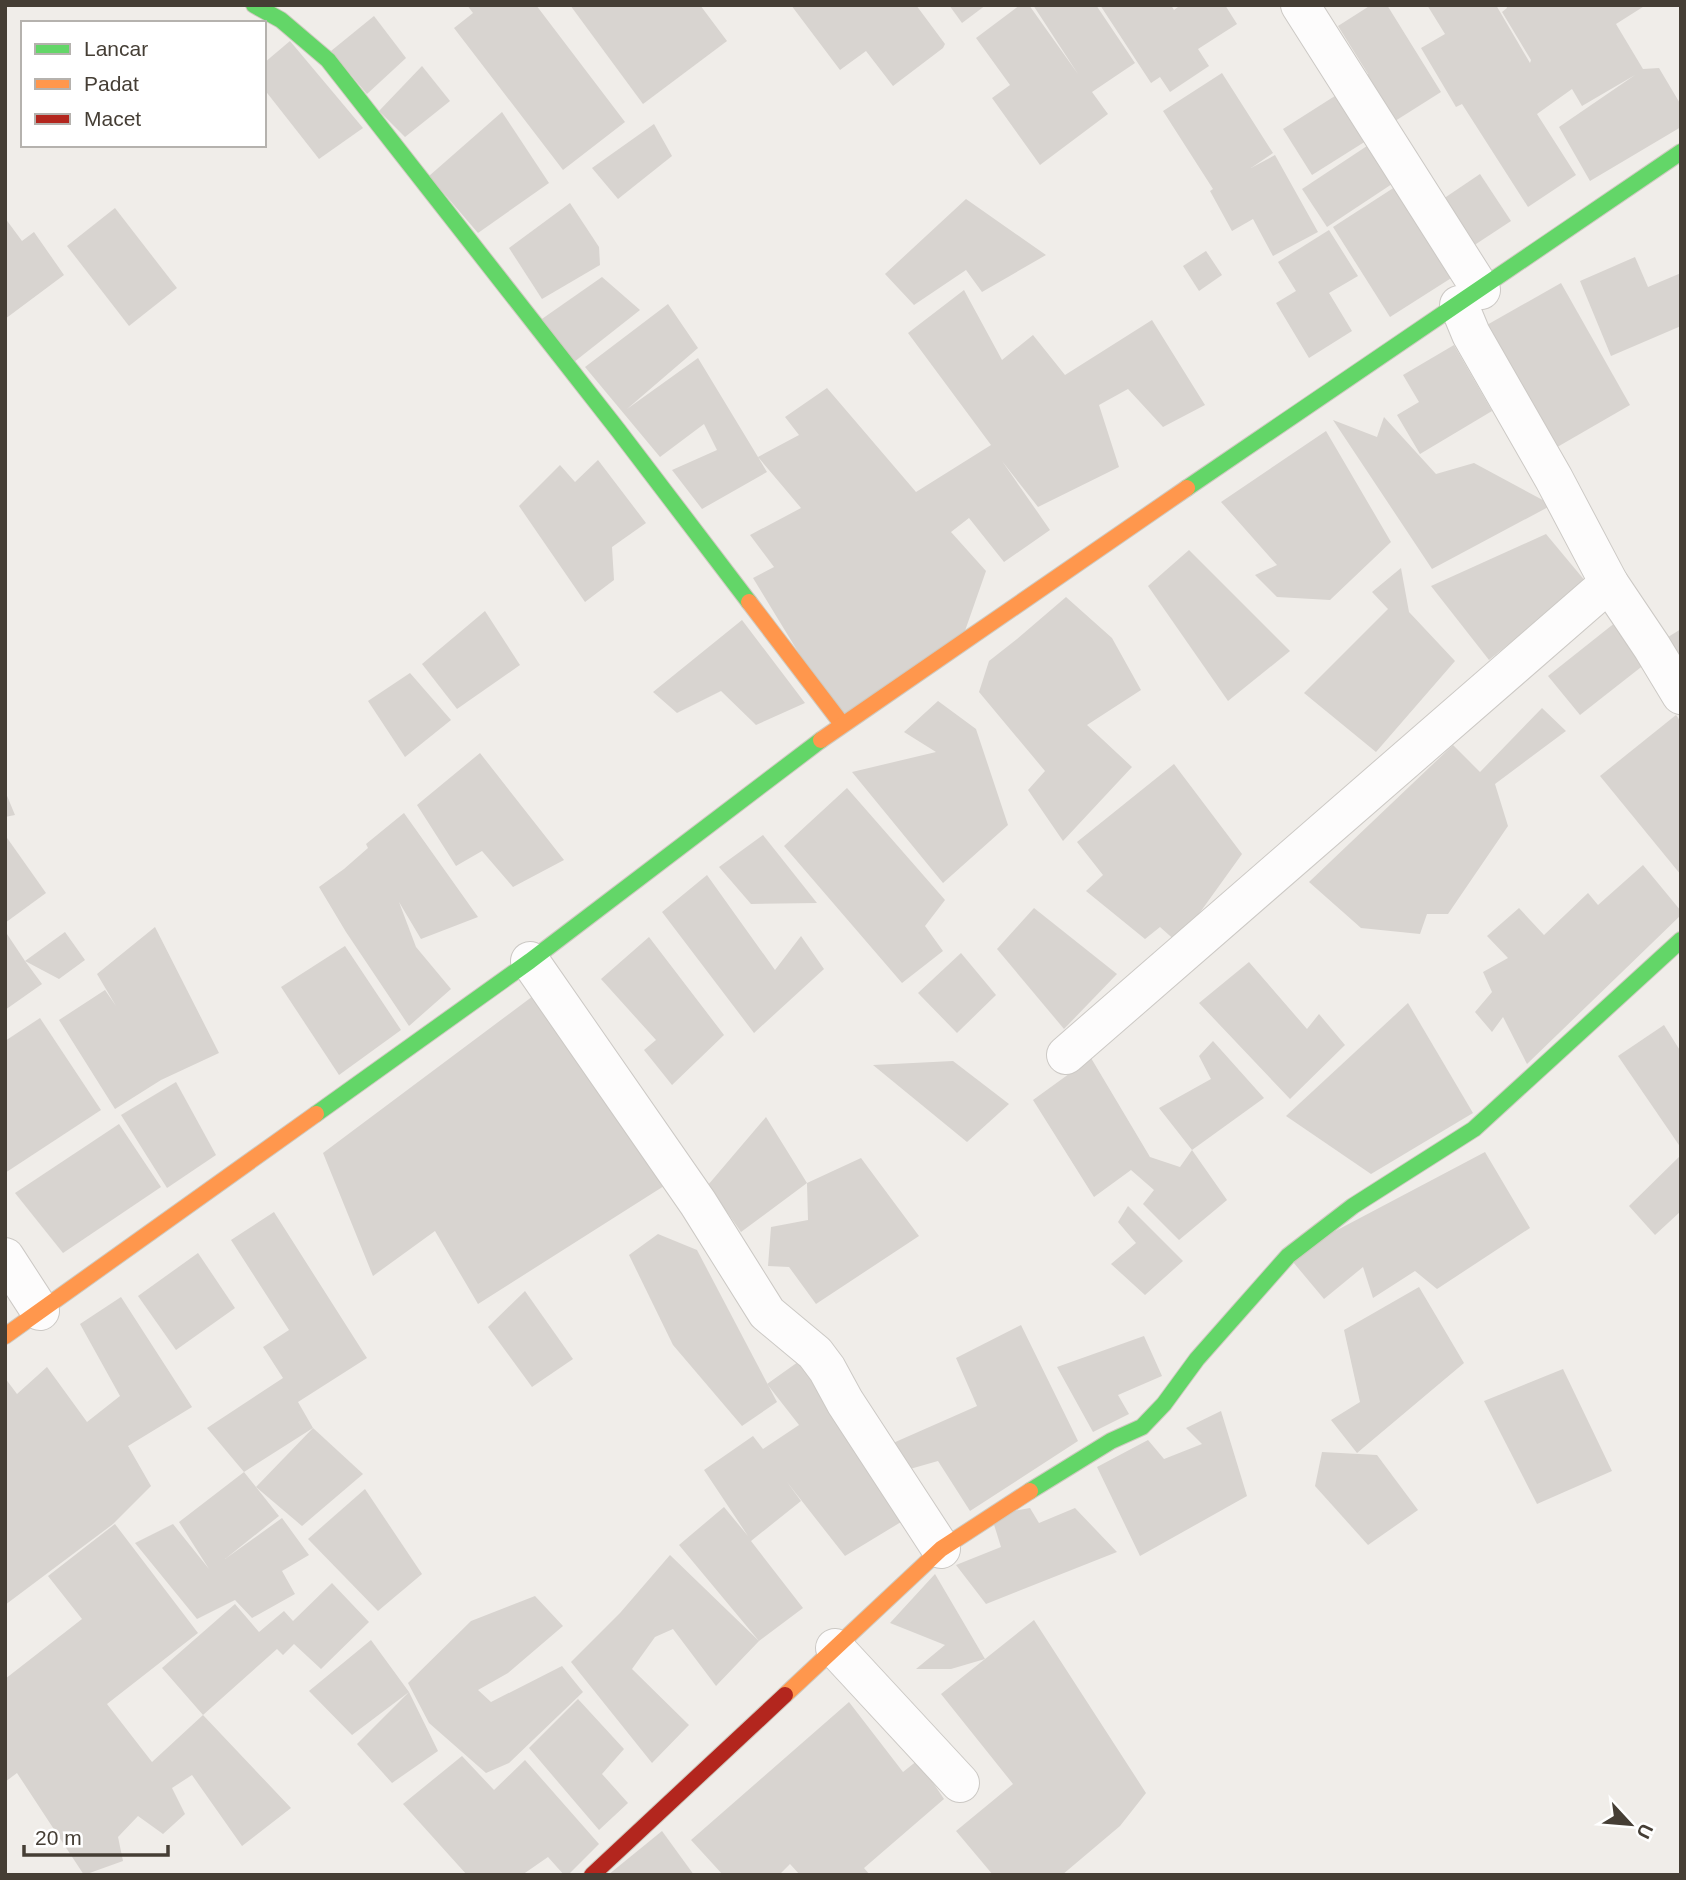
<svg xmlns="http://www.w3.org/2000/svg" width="1686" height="1880" viewBox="0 0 1686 1880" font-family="Helvetica,sans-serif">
<rect width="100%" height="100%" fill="#f0ede9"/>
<g fill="#d8d4d0">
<path d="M467,5H536L625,122L563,170L454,28L473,13Z"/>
<path d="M570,5H700L727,41L643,104Z"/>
<path d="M791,5H916L945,44L943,48L893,86L866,51L840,70Z"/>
<path d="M949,5H986L962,23Z"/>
<path d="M1020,5H1029L1078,74L1033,5H1096L1135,63L1092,92L1108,114L1040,165L992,98L1010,85L976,38Z"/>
<path d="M1100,5H1171L1174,10L1178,7L1177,5H1225L1237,24L1198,49L1209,66L1170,92L1160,77L1151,83Z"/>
<path d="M1371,5H1387L1441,92L1384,128L1355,82L1368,74L1338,26Z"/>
<path d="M1427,5H1496L1530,63L1531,60L1502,12L1507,8L1506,5H1646L1616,24L1643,69L1659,68L1681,105V127L1590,181L1559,127L1635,75L1582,106L1572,89L1537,114L1576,175L1528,207L1462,104L1456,107L1421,48L1445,34Z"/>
<path d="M374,16L406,58L367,94L331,51Z"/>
<path d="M290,41L363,128L319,159L264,89V63Z"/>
<path d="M422,66L450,101L405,137L379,111Z"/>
<path d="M1222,73L1273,153L1251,168L1275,155L1318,232L1273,256L1253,219L1232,231L1210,191L1213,189L1163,111Z"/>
<path d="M1338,94L1366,141L1312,175L1283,129Z"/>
<path d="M502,112L549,183L478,233L429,176Z"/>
<path d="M654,124L672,156L618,199L592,168Z"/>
<path d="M1370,144L1395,182L1327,227L1302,189Z"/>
<path d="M1480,174L1511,221L1473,246L1443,199Z"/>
<path d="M1398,185L1456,275L1390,317L1333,227Z"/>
<path d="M966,199L1046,255L982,292L966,270L914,305L885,274Z"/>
<path d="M570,203L599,247L600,265L542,299L509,248Z"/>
<path d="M115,208L177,288L129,326L67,246Z"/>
<path d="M5,218L22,241L34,232L64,275L5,319Z"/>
<path d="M1329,230L1358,276L1329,293L1352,331L1309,358L1276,303L1296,291L1278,262Z"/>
<path d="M1206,251L1222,275L1199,291L1183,266Z"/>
<path d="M1635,257L1648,287L1681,273V326L1611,356L1580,281Z"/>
<path d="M602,277L640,310L574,362L539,321Z"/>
<path d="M1561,283L1630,405L1540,457L1471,334Z"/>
<path d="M964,290L1002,360L1033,335L1065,375L1152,320L1205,405L1163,427L1128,389L1099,405L1119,467L1038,507L1002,461L1050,530L1004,562L969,518L951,532L986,571L960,645L842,724L753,578L774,567L750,535L801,508L758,457L767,472L702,509L672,470L717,450L704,424L660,457L585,367L668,304L698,348L627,409L698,358L758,457L799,435L785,417L827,388L916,492L991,445L908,333Z"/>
<path d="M1454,345L1492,411L1420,454L1397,415L1419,402L1403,375Z"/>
<path d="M1384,417L1436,474L1474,463L1552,505L1432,569L1333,420L1377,437Z"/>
<path d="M1326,431L1391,542L1330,600L1277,597L1255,575L1277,565L1221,502Z"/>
<path d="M598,460L646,523L612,547L614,580L585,602L519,506L560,465L575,482Z"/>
<path d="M1546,534L1586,582L1489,660L1431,586Z"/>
<path d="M1189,550L1290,651L1228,701L1148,586Z"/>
<path d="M1401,568L1409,612L1455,661L1376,752L1304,693L1388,609L1372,592Z"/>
<path d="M1066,597L1112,638L1141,690L1087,725L1132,767L1063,841L1028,790L1045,771L979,692L989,661L1017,639Z"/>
<path d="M485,611L520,665L457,709L422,664Z"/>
<path d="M742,620L805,703L756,725L721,691L677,713L653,692Z"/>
<path d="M1616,622L1645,664L1580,715L1548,676Z"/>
<path d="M1681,629V683L1652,647Z"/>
<path d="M410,673L451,720L405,757L368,701Z"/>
<path d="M938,701L976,729L1008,825L943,883L852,772L936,752L904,732Z"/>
<path d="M1542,708L1566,731L1495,784L1508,826L1448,914H1427L1420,934L1361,928L1309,882L1453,745L1480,772Z"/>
<path d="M1676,715L1681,722V875L1600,776Z"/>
<path d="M480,753L564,860L513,887L482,851L456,866L417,805Z"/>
<path d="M1174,764L1242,854L1178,943L1160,927L1145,939L1086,891L1103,875L1077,842Z"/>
<path d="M847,788L945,900L925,926L943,951L902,983L784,846Z"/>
<path d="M5,791L15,815L5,817Z"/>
<path d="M404,813L478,917L421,939L399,902L416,947L451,989L409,1026L346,932L319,887L344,869L368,848L366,844Z"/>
<path d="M5,835L46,893L5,923Z"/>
<path d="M763,835L817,903L751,904L719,867Z"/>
<path d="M1643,865L1681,911V915L1527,1064L1503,1017L1492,1032L1475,1012L1492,992L1483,972L1508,958L1487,936L1519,908L1544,935L1588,893L1598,905Z"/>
<path d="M707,875L775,970L801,936L824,969L754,1033L662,912Z"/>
<path d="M1034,908L1117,974L1064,1029L997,949Z"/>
<path d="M155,927L219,1053L161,1080L115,1109L59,1020L105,990L116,1006L97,974Z"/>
<path d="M5,931L25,961L65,932L85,960L59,979L25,961L42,984L5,1010Z"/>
<path d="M649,937L724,1035L672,1085L644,1050L656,1040L601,979Z"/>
<path d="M345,946L401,1030L339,1075L281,987Z"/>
<path d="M961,953L996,995L957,1033L918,993Z"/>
<path d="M1249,962L1307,1029L1319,1014L1345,1045L1290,1099L1199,1003Z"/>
<path d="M533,996L675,1179L478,1304L435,1231L373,1276L323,1153Z"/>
<path d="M1408,1003L1473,1113L1371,1174L1286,1116Z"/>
<path d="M40,1018L101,1110L5,1173V1041Z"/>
<path d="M1664,1025L1681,1052V1148L1618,1056Z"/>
<path d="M1213,1041L1264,1098L1192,1150L1159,1108L1211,1079L1199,1056Z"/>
<path d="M1091,1058L1150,1157L1180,1167L1192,1150L1227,1200L1179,1240L1143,1204L1154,1190L1131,1170L1094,1197L1033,1100Z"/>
<path d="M953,1061L1009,1104L967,1142L873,1065Z"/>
<path d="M176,1082L216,1155L167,1188L121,1115Z"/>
<path d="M766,1117L807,1183L861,1158L919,1236L816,1304L789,1267L768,1266L771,1227L808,1220L807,1183L741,1232L708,1185Z"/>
<path d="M119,1124L161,1187L63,1253L15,1193Z"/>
<path d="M1485,1152L1530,1228L1437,1289L1415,1271L1373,1298L1363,1267L1324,1299L1288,1256Z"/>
<path d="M1681,1155V1211L1655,1235L1629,1206Z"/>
<path d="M1128,1206L1183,1261L1145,1295L1111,1264L1136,1243L1118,1222Z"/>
<path d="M274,1212L367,1358L298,1402L313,1428L244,1472L207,1428L283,1378L263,1347L289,1330L231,1240Z"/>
<path d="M658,1234L697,1250L777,1402L742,1426L673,1345L629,1255Z"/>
<path d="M198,1253L235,1308L176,1350L138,1296Z"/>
<path d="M1419,1287L1464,1363L1357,1453L1331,1420L1360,1402L1344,1330Z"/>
<path d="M525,1291L573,1359L532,1387L488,1327Z"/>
<path d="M121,1297L192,1407L128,1446L151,1486L113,1524L5,1605V1378L17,1394L47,1367L87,1422L120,1396L80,1324Z"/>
<path d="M1021,1325L1078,1441L970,1511L938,1461L903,1471L884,1447L977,1406L956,1358Z"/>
<path d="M1144,1336L1162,1376L1118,1395L1129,1414L1093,1432L1057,1367Z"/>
<path d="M805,1357L901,1522L845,1556L787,1482L801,1501L751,1541L803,1608L759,1641L716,1686L673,1629L655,1637L632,1669L689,1725L652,1763L571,1662L620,1613L670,1555L759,1641L679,1545L724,1507L748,1536L704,1470L753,1436L763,1449L799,1425L767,1384Z"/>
<path d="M1563,1369L1612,1471L1537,1504L1484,1401Z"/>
<path d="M1221,1411L1247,1496L1140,1556L1097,1467L1148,1440L1164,1459L1202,1444L1186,1428Z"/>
<path d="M313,1428L363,1474L302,1526L256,1487Z"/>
<path d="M1322,1452L1377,1455L1418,1510L1368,1545L1315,1486Z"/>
<path d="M244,1472L279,1516L225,1559L282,1518L309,1555L282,1571L295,1594L252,1618L235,1600L197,1619L135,1543L173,1524L209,1569L179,1522Z"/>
<path d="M365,1489L422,1574L378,1611L308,1539Z"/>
<path d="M1030,1508L1039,1523L1075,1508L1117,1552L986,1604L956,1565L1001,1547L991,1515Z"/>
<path d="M115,1524L198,1633L107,1704L152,1762L203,1715L291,1808L242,1846L192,1775L172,1788L185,1814L163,1834L138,1816L118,1837L123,1861L84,1875L17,1773L5,1782V1679L82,1619L48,1576Z"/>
<path d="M935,1574L985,1659L951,1669H916L945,1645L890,1623Z"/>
<path d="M332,1583L369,1622L321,1669L294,1644L283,1655L277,1649L203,1715L162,1668L235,1604L259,1632L284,1611L293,1621Z"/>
<path d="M535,1596L563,1626L508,1673L478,1690L491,1702L562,1666L583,1692L509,1763L486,1773L429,1723L408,1683L471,1621Z"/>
<path d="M1034,1620L1146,1793L1120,1826L1062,1875H993L956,1831L1013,1784L941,1694Z"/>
<path d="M371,1640L409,1692L438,1751L392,1783L357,1744L409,1692L352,1735L309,1691Z"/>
<path d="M578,1699L624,1749L602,1774L628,1803L599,1830L529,1748Z"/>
<path d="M849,1702L903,1772L918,1760L944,1799L864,1868L870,1875H800L790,1864L779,1875H723L691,1840Z"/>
<path d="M462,1756L494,1790L525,1760L599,1844L568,1875H564L548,1857L522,1875H467L403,1804Z"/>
<path d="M662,1831L694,1875H608Z"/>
</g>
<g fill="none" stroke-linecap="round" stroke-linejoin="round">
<defs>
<g id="street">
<path d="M1300,5L1481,290"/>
<path d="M1459,305L1471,334L1554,479L1609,583L1652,647L1681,695"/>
<path d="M530,961L698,1203L767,1313L815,1353L827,1369L845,1402L941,1549"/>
<path d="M1066,1055L1609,583"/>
<path d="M5,1257L40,1311"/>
<path d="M835,1648L960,1783"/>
</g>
<g id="fast">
<path d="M254,5L281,20L328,60L618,430L749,602"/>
<path d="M1187,488L1681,152"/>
<path d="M316,1114L530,961L821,740"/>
<path d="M1030,1491L1111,1441L1142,1427L1164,1404L1197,1359L1288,1256L1353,1206L1474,1129L1681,940"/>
</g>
<g id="slow">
<path d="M749,602L842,724"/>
<path d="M821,740L1187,488"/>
<path d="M5,1336L316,1114"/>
<path d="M785,1695L941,1549L1030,1491"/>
</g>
<path id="jam" d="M592,1875L785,1695"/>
</defs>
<use href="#street" stroke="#ccc9c5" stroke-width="40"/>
<use href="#fast" stroke="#cfcac0" stroke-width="18"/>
<use href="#slow" stroke="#cfcac0" stroke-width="18"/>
<use href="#jam" stroke="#cfcac0" stroke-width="18"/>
<use href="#street" stroke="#fdfcfc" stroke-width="38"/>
<use href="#fast" stroke="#63d668" stroke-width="16"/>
<use href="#slow" stroke="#ff974d" stroke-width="16"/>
<use href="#jam" stroke="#b3261e" stroke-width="16"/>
</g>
<rect width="1686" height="1880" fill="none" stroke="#453e35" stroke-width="14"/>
<rect x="21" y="21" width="245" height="126" fill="#ffffff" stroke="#b5b2ae" stroke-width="2"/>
<rect x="35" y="44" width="35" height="10" fill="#63d668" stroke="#b5b2ae" stroke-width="2"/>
<text x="84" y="56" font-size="21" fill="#453e35">Lancar</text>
<rect x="35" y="79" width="35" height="10" fill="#ff974d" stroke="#b5b2ae" stroke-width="2"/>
<text x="84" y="91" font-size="21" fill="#453e35">Padat</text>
<rect x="35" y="114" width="35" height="10" fill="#b3261e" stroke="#b5b2ae" stroke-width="2"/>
<text x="84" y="126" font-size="21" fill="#453e35">Macet</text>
<g transform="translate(1630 1824) rotate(116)" stroke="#ffffff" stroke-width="5" paint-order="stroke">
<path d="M0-5L12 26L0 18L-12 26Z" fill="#453e35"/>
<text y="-10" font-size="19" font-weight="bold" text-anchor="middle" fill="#453e35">U</text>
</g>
<path d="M24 1845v10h144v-10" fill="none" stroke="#453e35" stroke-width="3.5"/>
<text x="35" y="1845" font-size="21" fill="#453e35" stroke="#ffffff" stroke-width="5" paint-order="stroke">20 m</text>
</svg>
